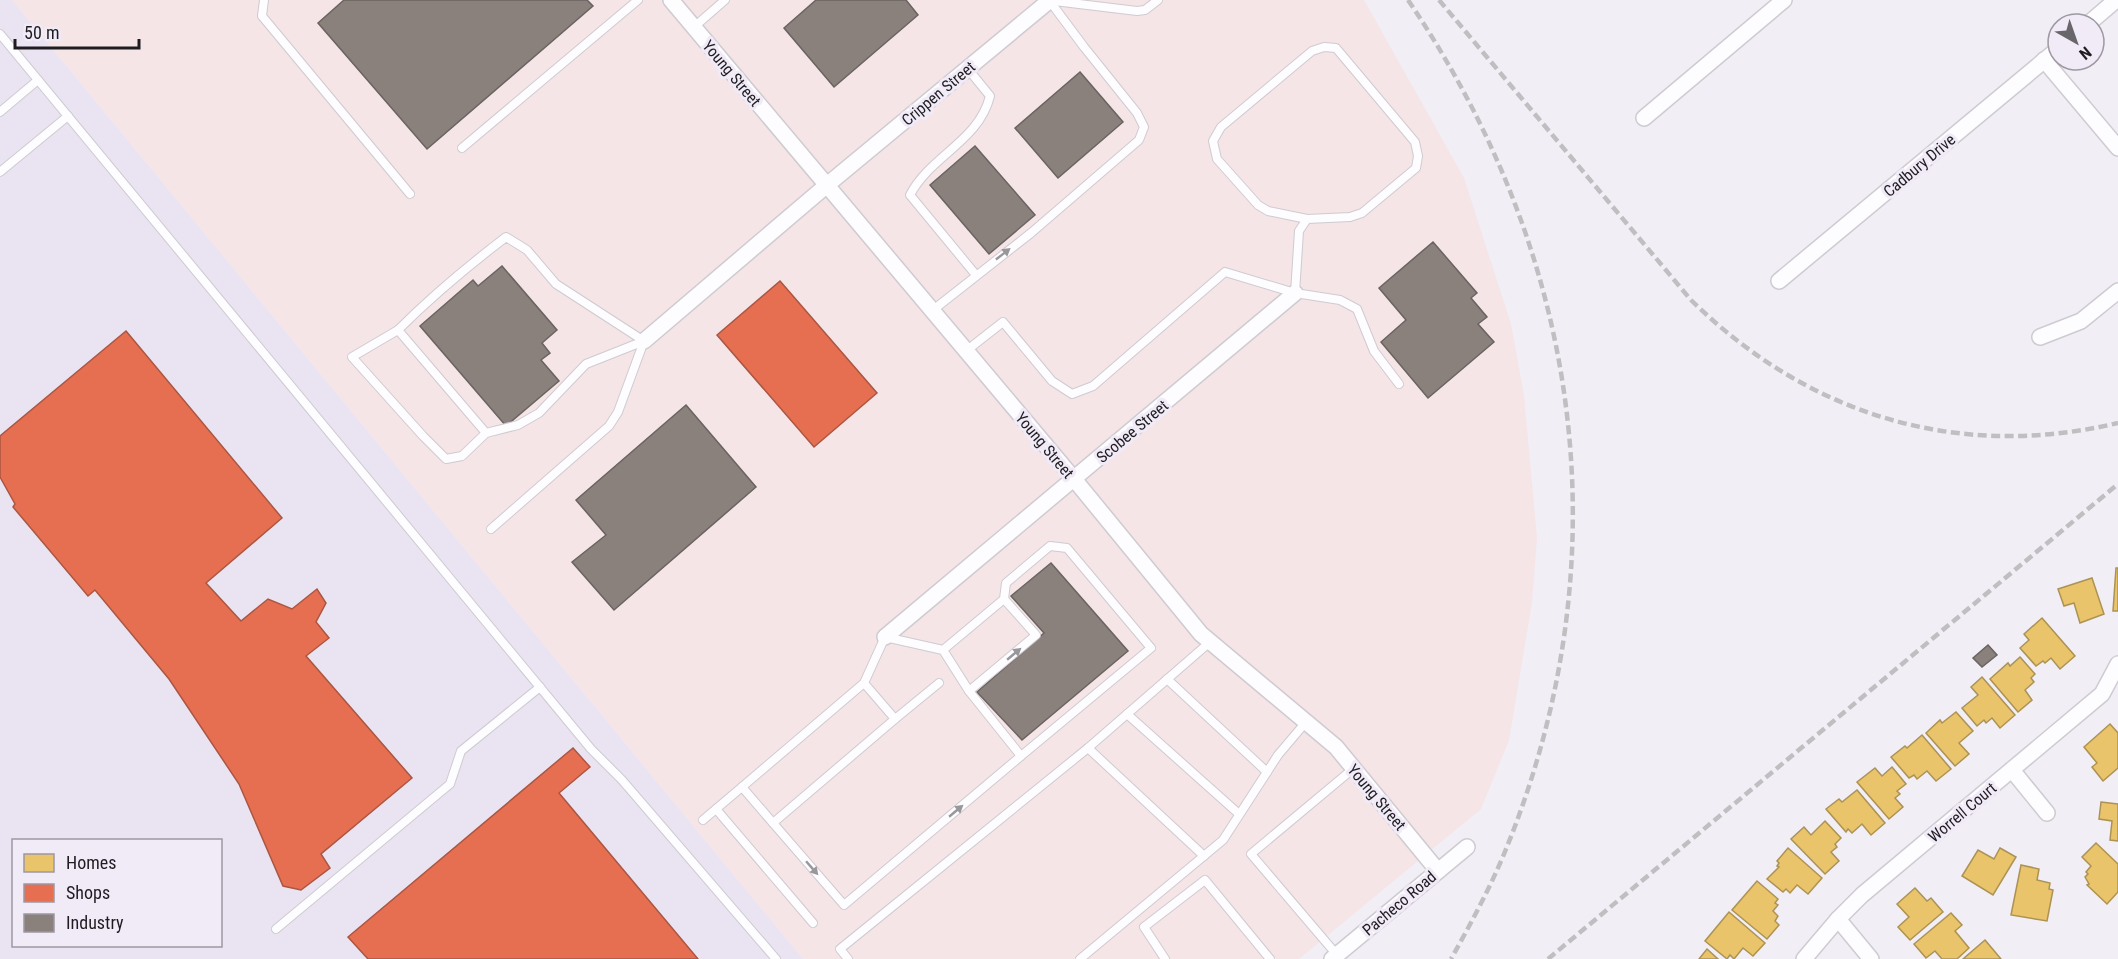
<svg xmlns="http://www.w3.org/2000/svg" width="2118" height="959" viewBox="0 0 2118 959" font-family="'Roboto Condensed',sans-serif">
<rect width="100%" height="100%" fill="#f1eef5"/>
<path fill="#eae3f1" fill-rule="evenodd" d="M0,0H12L803,959H0ZM14,840H220V946H14Z"/>
<path fill="#f5e5e7" d="M12,0H1364L1464,178L1511,324L1524,396L1537,538L1532,602L1509,740L1481,809L1299,959H803Z"/>
<g fill="#e9c46a" stroke="#ac9254" stroke-width="1.5">
<path d="M2116,568H2118V611H2113Z"/>
<path d="M2092,578L2104,614L2080,623L2074,603L2064,606L2058,589Z"/>
<path d="M2042,618L2075,656L2060,669L2051,658L2045,663L2043,661L2036,666L2020,648L2029,640L2024,634Z"/>
<path d="M2020,657L2035,674L2031,678L2034,682L2025,690L2032,700L2018,712L1990,679L2008,663L2010,666Z"/>
<path d="M1982,677L2015,715L2000,728L1992,718L1986,723L1984,720L1977,726L1962,708L1978,695L1971,687Z"/>
<path d="M1956,712L1973,731L1959,743L1969,754L1955,766L1926,733L1940,720L1942,723Z"/>
<path d="M2110,724L2118,733V768L2103,781L2092,767L2097,763L2084,747Z"/>
<path d="M1922,735L1951,769L1936,781L1927,771L1917,779L1914,775L1909,778L1891,757L1905,746L1907,748Z"/>
<path d="M1892,767L1906,784L1897,791L1900,794L1895,798L1903,807L1889,819L1857,782L1875,768L1882,776Z"/>
<path d="M1857,790L1885,823L1871,835L1862,824L1852,833L1848,829L1846,832L1826,809L1839,799L1842,802Z"/>
<path d="M2101,802L2118,804V841L2110,840L2112,821L2099,819Z"/>
<path d="M1825,821L1841,838L1835,844L1837,847L1831,852L1839,861L1825,874L1791,839L1804,827L1811,835Z"/>
<path d="M2096,843L2118,864V892L2107,904L2087,885L2089,884L2085,877L2088,874L2086,872L2091,866L2082,857Z"/>
<path d="M1788,848L1822,878L1808,894L1797,885L1790,893L1786,889L1783,892L1767,879L1779,867L1777,866L1779,863L1777,861Z"/>
<path d="M2000,848L2016,857L1993,895L1962,876L1978,850L1994,859Z"/>
<path d="M2021,865L2039,869L2037,880L2050,883L2049,889L2053,890L2047,921L2011,915Z"/>
<path d="M1757,881L1778,899L1775,903L1778,905L1773,911L1778,916L1775,921L1779,925L1767,939L1732,910Z"/>
<path d="M1915,888L1927,901L1931,898L1943,912L1910,940L1898,927L1909,917L1897,904Z"/>
<path d="M1729,912L1765,943L1753,956L1743,948L1734,959L1730,955L1727,959L1705,941Z"/>
<path d="M1951,913L1962,925L1955,931L1969,948L1957,959H1942L1935,951L1926,958L1914,944Z"/>
<path d="M1985,940L2001,959H1963Z"/>
<path d="M1707,949L1718,959H1699Z"/>
</g>
<g fill="#e76f51" stroke="#ab5642" stroke-width="1.5">
<path d="M780,281L877,393L814,447L717,335Z"/>
<path d="M126,331L282,518L206,583L241,621L268,599L292,609L317,589L326,603L316,622L329,638L306,656L412,778L321,854L330,868L301,890L283,886L239,784L169,679L95,590L88,596L13,507L15,504L0,477V436Z"/>
<path d="M573,748L590,767L559,793L698,959H368L348,937Z"/>
</g>
<g fill="#8a817c" stroke="#6a6360" stroke-width="1.5">
<path d="M344,0H587L593,6L427,149L318,23Z"/>
<path d="M816,0H906L918,15L834,87L784,28Z"/>
<path d="M1080,72L1123,122L1058,178L1015,128Z"/>
<path d="M975,146L1035,215L989,254L930,185Z"/>
<path d="M1433,242L1477,293L1471,298L1487,317L1478,324L1494,342L1428,398L1381,342L1406,320L1379,288Z"/>
<path d="M502,266L557,330L542,343L550,353L541,360L559,381L506,426L420,326L473,280L478,286Z"/>
<path d="M686,405L756,487L614,610L572,562L606,535L576,500Z"/>
<path d="M1051,563L1128,651L1022,740L977,692L1044,633L1011,596Z"/>
<path d="M1988,645L1997,655L1982,667L1973,658Z"/>
</g>
<g fill="none" stroke-linecap="round" stroke-linejoin="round">
<defs>
<g id="service">
<path d="M264,0L262,16L410,194"/>
<path d="M1046,0L1137,11L1145,10L1158,0"/>
<path d="M694,27L725,0"/>
<path d="M0,34L591,749L622,780L776,959"/>
<path d="M968,69L990,96C979,141 930,156 910,195L976,275"/>
<path d="M0,112L38,80"/>
<path d="M462,148L638,0"/>
<path d="M0,172L68,116"/>
<path d="M506,237L527,250L556,284L644,341L586,364L539,413L518,425L486,433L398,330C432,296 468,266 506,237Z"/>
<path d="M1295,293L1299,231L1307,219L1350,217L1362,213L1416,168L1418,156L1415,142L1336,48L1324,47L1312,51L1221,127L1213,141L1217,159L1258,205L1268,211L1307,219"/>
<path d="M933,310L1031,233L1139,140L1144,127L1137,113L1084,47L1049,0"/>
<path d="M398,330L352,357L423,436L446,459L462,456L486,433"/>
<path d="M966,351L1003,322L1052,381L1072,394L1093,386L1225,272L1295,293L1340,300L1357,309L1374,351L1399,384"/>
<path d="M491,529L609,426L618,412L644,341"/>
<path d="M1167,679L1267,772"/>
<path d="M864,683L742,787L773,823L895,719L864,683L885,637L943,650L969,691L1021,756L1151,648L1067,548L1050,546L1006,583L1004,599L943,650"/>
<path d="M969,691L1036,635L1004,599"/>
<path d="M1127,714L1239,814"/>
<path d="M895,719L939,683"/>
<path d="M1088,748L1204,856"/>
<path d="M716,809L813,923"/>
<path d="M703,820L742,787"/>
<path d="M773,823L844,905L1021,756"/>
<path d="M276,929L450,784L461,751L540,687"/>
<path d="M1337,955L1251,854L1354,768"/>
<path d="M848,959L840,949L1088,748L1210,642"/>
<path d="M1080,959L1223,840L1278,755L1306,722"/>
<path d="M1165,959L1144,927L1205,880L1270,959"/>
</g>
<g id="minor">
<path d="M671,0L1074,479L1201,634L1336,747L1438,871"/>
<path d="M2088,24L2116,0"/>
<path d="M2044,60L2118,148"/>
<path d="M1644,118L1784,0"/>
<path d="M1779,281L2058,49"/>
<path d="M2040,337L2081,321L2118,291"/>
<path d="M644,341L827,185L1049,1"/>
<path d="M885,637L1295,293"/>
<path d="M2012,770L2047,813"/>
<path d="M1838,919L1871,959"/>
<path d="M1332,959L1467,847"/>
<path d="M1804,959L1838,919L1862,895L2102,694L2118,664"/>
</g>
</defs>
<use href="#service" stroke="#cecbd1" stroke-width="10"/>
<use href="#minor" stroke="#cecbd1" stroke-width="18"/>
<use href="#service" stroke="#fdfcfe" stroke-width="8"/>
<use href="#minor" stroke="#fdfcfe" stroke-width="15"/>
<g stroke="#c0bec0" stroke-width="4.5" stroke-dasharray="9 4.5" stroke-linecap="butt">
<path d="M1408,0C1584,259 1624,563 1504,854C1489,890 1470,925 1451,959"/>
<path d="M1439,0L1691,300C1808,415 1957,461 2118,423"/>
<path d="M1548,959L2118,484"/>
</g>
</g>
<defs><path id="oneway-solid" d="M-6-.8H1V-3.2L6.5 0L1 3.2V.8H-6Z" transform="scale(1.5)"/></defs>
<g fill="#99979a">
<use href="#oneway-solid" transform="translate(1003 254) rotate(-38)"/>
<use href="#oneway-solid" transform="translate(1014 654) rotate(-40)"/>
<use href="#oneway-solid" transform="translate(956 811) rotate(-40)"/>
<use href="#oneway-solid" transform="translate(812 868) rotate(49)"/>
</g>
<g text-anchor="middle" stroke-width="6" stroke-linejoin="round" paint-order="stroke">
<g font-size="16" fill="#1e1c20" stroke="#f1ebf8">
<text transform="translate(732 73) rotate(50)" y="6">Young Street</text>
<text transform="translate(938 93) rotate(-40)" y="6">Crippen Street</text>
<text transform="translate(1919 165) rotate(-40)" y="6">Cadbury Drive</text>
<text transform="translate(1132 431) rotate(-40)" y="6">Scobee Street</text>
<text transform="translate(1045 445) rotate(50)" y="6">Young Street</text>
<text transform="translate(1377 797) rotate(50)" y="6">Young Street</text>
<text transform="translate(1962 812) rotate(-40)" y="6">Worrell Court</text>
<text transform="translate(1399 903) rotate(-40)" y="6">Pacheco Road</text>
</g>
</g>
<rect x="12" y="839" width="210" height="108" fill="#f1ebf8" stroke="#9d98a2" stroke-width="1.5"/>
<rect x="24" y="854" width="30" height="18" fill="#e9c46a" stroke="#9d98a2" stroke-width="1.5"/>
<text x="66" y="869" font-size="18" fill="#1e1c20">Homes</text>
<rect x="24" y="884" width="30" height="18" fill="#e76f51" stroke="#9d98a2" stroke-width="1.5"/>
<text x="66" y="899" font-size="18" fill="#1e1c20">Shops</text>
<rect x="24" y="914" width="30" height="18" fill="#8a817c" stroke="#9d98a2" stroke-width="1.5"/>
<text x="66" y="929" font-size="18" fill="#1e1c20">Industry</text>
<g transform="translate(2076 42) rotate(140)"><circle r="28" fill="#f1ebf8" stroke="#9d98a2" stroke-width="1.5"/>
<path d="M0-4.5L10 22L0 15L-10 22Z" fill="#68666b"/>
<text y="-9" font-size="16" font-weight="bold" text-anchor="middle" fill="#1e1c20">N</text>
</g>
<path d="M15 39v9h124v-9" fill="none" stroke="#1e1c20" stroke-width="3"/>
<text x="24" y="39" font-size="18" fill="#1e1c20" stroke="#f1ebf8" stroke-width="4.5" paint-order="stroke">50 m</text>
</svg>
